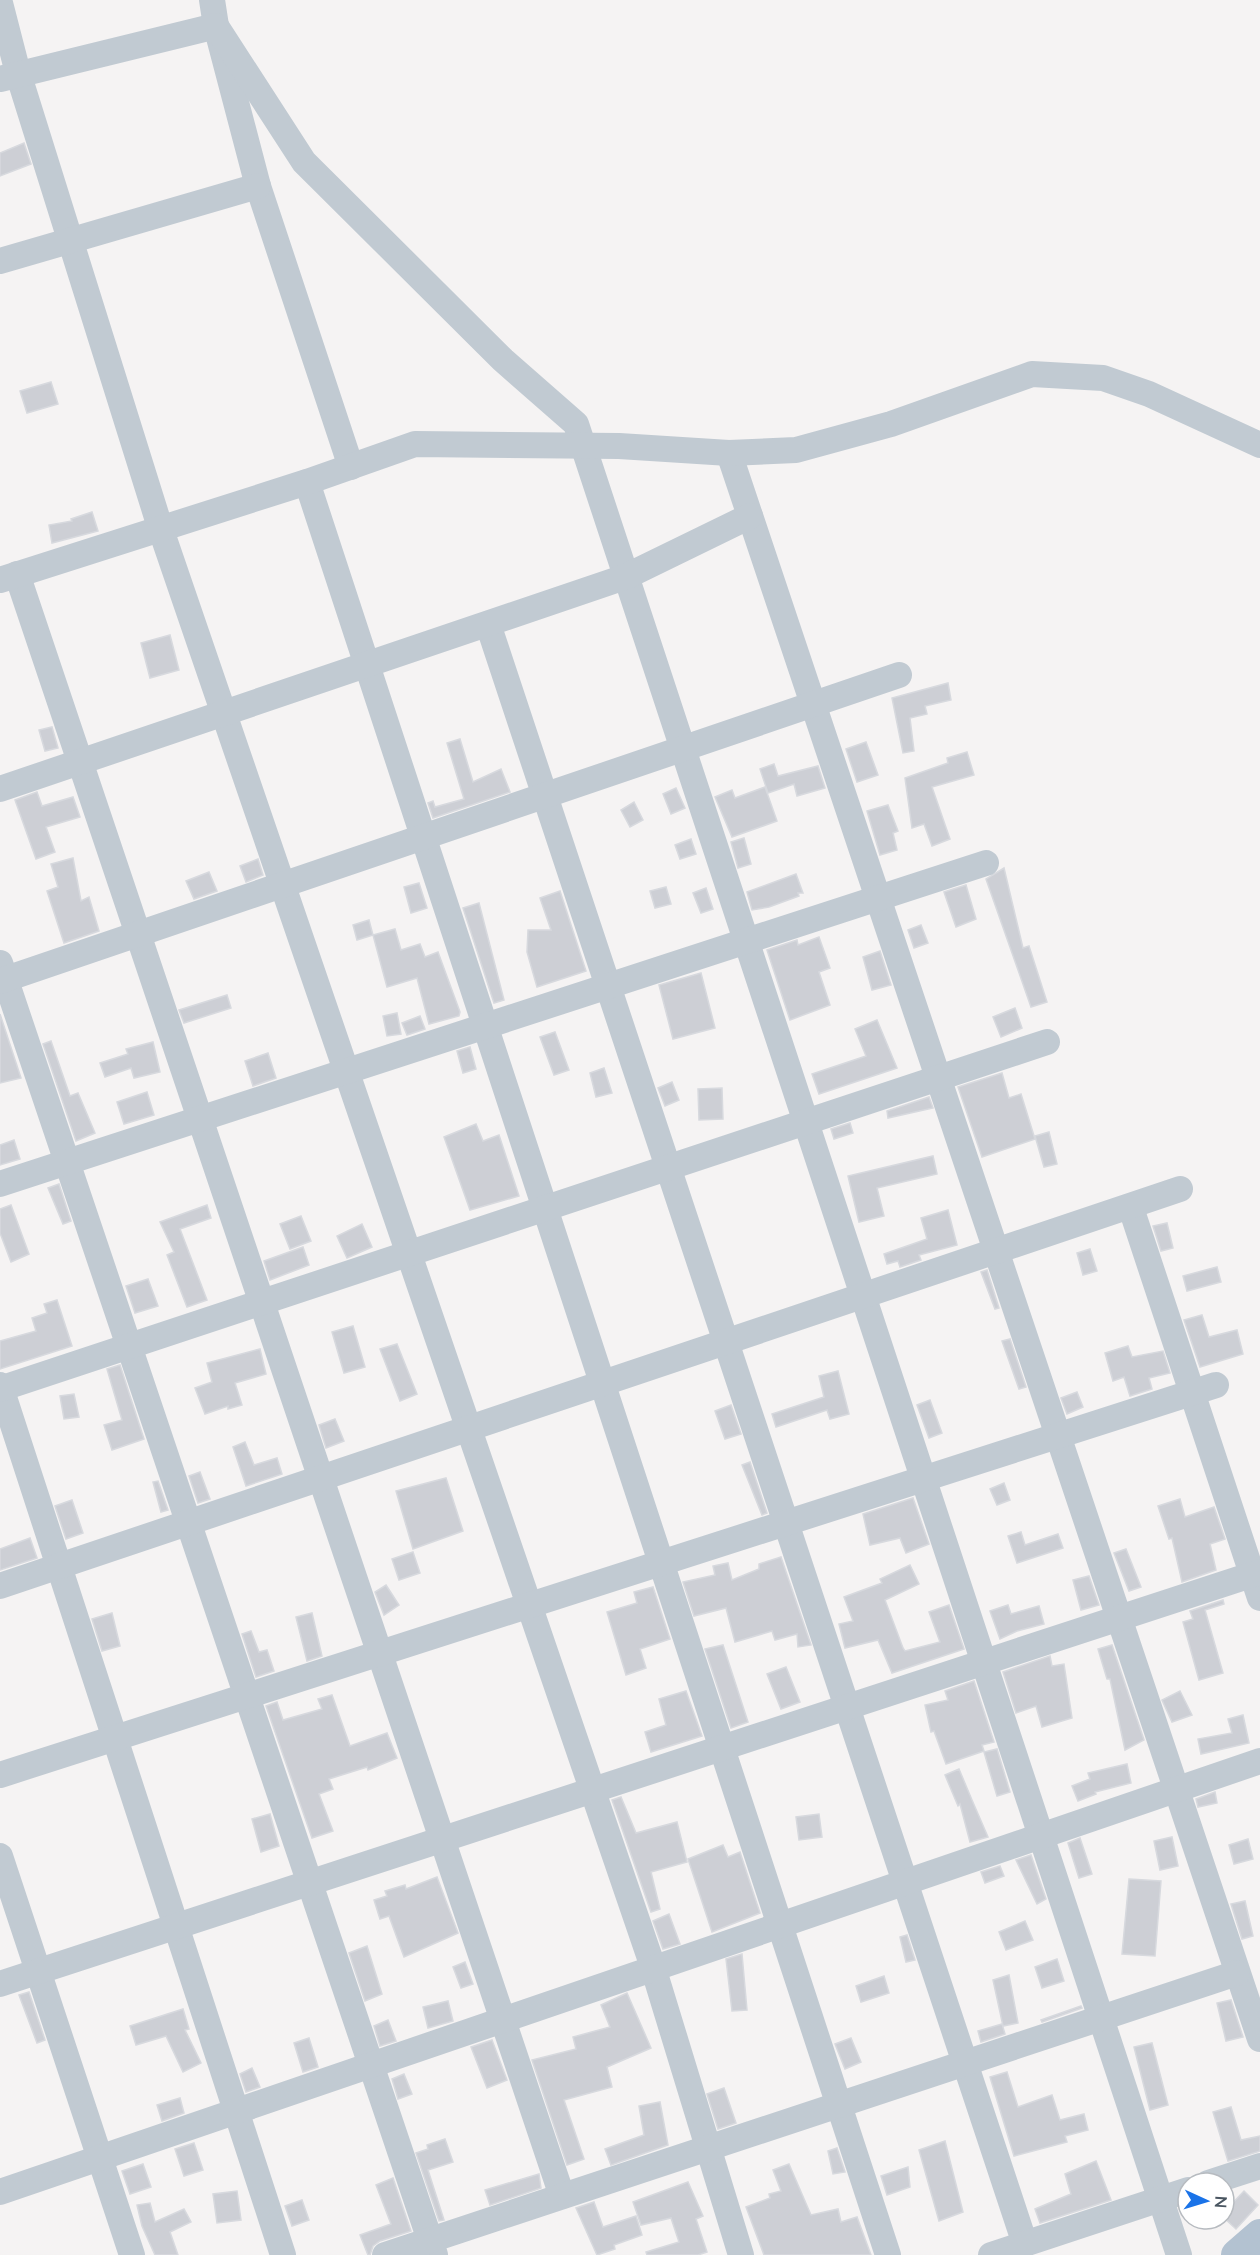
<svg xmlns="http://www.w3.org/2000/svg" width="1260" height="2255" viewBox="0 0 1260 2255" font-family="Lato,sans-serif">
<rect width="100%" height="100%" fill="#f5f3f3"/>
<g fill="#cdcfd5" stroke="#d7d9de" stroke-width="1.5">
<path d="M24,143L31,164L0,176V153Z"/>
<path d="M51,382L58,404L27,413L20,391Z"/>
<path d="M92,512L98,531L52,543L49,525L72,521L71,519Z"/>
<path d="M170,635L179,670L150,678L141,643Z"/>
<path d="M948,683L951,700L925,706L927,714L910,718L914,751L903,753L892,698Z"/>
<path d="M52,727L58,748L45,751L39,730Z"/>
<path d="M460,739L473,782L501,769L510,792L433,818L428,803L433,801L435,807L464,799L447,743Z"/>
<path d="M866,742L878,775L857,782L846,749Z"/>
<path d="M967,752L974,775L932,787L950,839L932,846L924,824L912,828L905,778L948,763L947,758Z"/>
<path d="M774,764L778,776L818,766L825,788L797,796L794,784L768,793L760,769Z"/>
<path d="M765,787L777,821L732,837L715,797L732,790L735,798Z"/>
<path d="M676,788L685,808L671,814L663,794Z"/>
<path d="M37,792L42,806L73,797L80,817L46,827L55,852L36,859L15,800Z"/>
<path d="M634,802L643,820L630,827L621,810Z"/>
<path d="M888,805L898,831L893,833L897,850L880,855L867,811Z"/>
<path d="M744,838L751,864L738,868L731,842Z"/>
<path d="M691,839L696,854L680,859L675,845Z"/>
<path d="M73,858L81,901L89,897L99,931L64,943L47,891L58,887L51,864Z"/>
<path d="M258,859L263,875L246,882L240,866Z"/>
<path d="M1004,868L1023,948L1029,946L1047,1002L1031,1007L986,879Z"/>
<path d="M209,872L217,891L194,899L186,881Z"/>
<path d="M796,874L803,893H798L799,896L769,907L752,910L747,892Z"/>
<path d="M419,883L427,908L411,913L404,887Z"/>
<path d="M966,885L976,919L956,927L944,892Z"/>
<path d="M666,887L671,904L655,908L650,891Z"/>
<path d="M706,888L713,909L701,913L693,893Z"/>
<path d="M560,891L586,971L537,987L527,952L528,930H551L540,898Z"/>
<path d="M479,903L504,1000L494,1003L463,908Z"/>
<path d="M369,920L373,935L357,940L353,925Z"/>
<path d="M921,925L928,943L914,948L908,930Z"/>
<path d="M395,929L401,950L420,944L425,957L438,952L460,1012L459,1016L429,1024L417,978L387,987L373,935Z"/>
<path d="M819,937L830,968L819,972L830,1005L790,1020L767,950L797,940L798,945Z"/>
<path d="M880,951L891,985L872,990L863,957Z"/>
<path d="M701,973L715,1028L673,1039L659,985Z"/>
<path d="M227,995L231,1008L184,1023L179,1010Z"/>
<path d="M1015,1008L1022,1028L1001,1037L993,1017Z"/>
<path d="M397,1013L401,1034L387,1036L383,1016Z"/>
<path d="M0,1014L21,1078L0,1083Z"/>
<path d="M420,1016L425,1029L407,1035L402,1023Z"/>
<path d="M877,1020L897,1068L819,1094L812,1074L866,1056L855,1029Z"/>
<path d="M555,1032L569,1070L554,1075L540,1037Z"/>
<path d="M51,1041L70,1096L78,1093L95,1133L76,1141L43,1044Z"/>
<path d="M153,1042L160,1072L134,1078L131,1068L105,1077L100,1063L128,1054L126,1049Z"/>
<path d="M470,1047L476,1069L463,1073L457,1051Z"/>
<path d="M268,1053L276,1078L253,1086L245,1061Z"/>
<path d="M604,1068L612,1093L596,1097L590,1073Z"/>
<path d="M1002,1073L1009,1098L1021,1094L1035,1139L982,1157L958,1087Z"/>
<path d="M672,1082L679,1100L665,1106L658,1088Z"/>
<path d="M722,1088L723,1119L699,1120L698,1089Z"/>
<path d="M147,1092L154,1115L124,1124L117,1102Z"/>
<path d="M929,1097L933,1108L888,1118L887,1111Z"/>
<path d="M850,1123L853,1133L834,1139L831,1129Z"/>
<path d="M476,1124L483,1141L499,1135L519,1196L470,1210L444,1137Z"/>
<path d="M1049,1132L1057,1164L1044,1167L1035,1136Z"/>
<path d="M14,1140L20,1159L0,1165V1145Z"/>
<path d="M933,1156L937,1174L877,1188L884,1216L859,1222L848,1176Z"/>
<path d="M59,1184L71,1221L63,1224L48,1188Z"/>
<path d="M11,1205L29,1254L11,1262L0,1233V1209Z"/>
<path d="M207,1205L211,1218L180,1229L207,1300L187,1307L167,1255L174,1252L160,1222Z"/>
<path d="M948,1210L957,1245L919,1255L921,1260L900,1267L898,1261L887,1264L884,1254L927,1239L921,1218Z"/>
<path d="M301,1216L311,1241L290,1249L280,1224Z"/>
<path d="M1167,1223L1173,1248L1161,1251L1153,1226Z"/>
<path d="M362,1224L372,1247L347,1258L337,1236Z"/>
<path d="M303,1247L309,1265L270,1280L264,1261Z"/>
<path d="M1090,1249L1097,1271L1083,1275L1077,1253Z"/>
<path d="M1217,1267L1221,1282L1187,1291L1183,1276Z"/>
<path d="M987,1270L999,1308L995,1309L981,1272Z"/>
<path d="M148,1279L158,1306L135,1313L126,1286Z"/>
<path d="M57,1300L72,1346L0,1369V1341L36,1331L32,1318L47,1313L44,1304Z"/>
<path d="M1202,1315L1209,1337L1237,1330L1243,1354L1200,1367L1184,1320Z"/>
<path d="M353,1326L365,1367L344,1373L332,1332Z"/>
<path d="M1010,1339L1026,1387L1019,1389L1002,1341Z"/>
<path d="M397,1344L417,1394L400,1401L380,1349Z"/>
<path d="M1128,1346L1132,1357L1163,1351L1170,1373L1149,1378L1152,1389L1130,1396L1124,1377L1113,1381L1105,1353Z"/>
<path d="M260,1349L266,1374L235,1383L242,1405L228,1409V1406L205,1414L195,1388L212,1382L207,1363Z"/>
<path d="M120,1365L144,1439L112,1450L104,1425L122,1420L107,1369Z"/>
<path d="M838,1371L849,1414L830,1419L827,1410L776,1427L772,1414L824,1397L819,1376Z"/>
<path d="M1077,1392L1083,1407L1067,1414L1061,1398Z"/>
<path d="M74,1394L79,1417L64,1419L60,1396Z"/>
<path d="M930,1400L942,1433L929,1438L917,1405Z"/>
<path d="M731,1405L741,1434L725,1439L715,1411Z"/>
<path d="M335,1419L344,1441L326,1448L319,1425Z"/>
<path d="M245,1442L254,1465L277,1458L282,1474L246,1486L233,1447Z"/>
<path d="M750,1462L767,1513L762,1515L742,1465Z"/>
<path d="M200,1472L210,1499L198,1503L189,1476Z"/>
<path d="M446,1478L463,1531L413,1549L396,1491Z"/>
<path d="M158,1481L168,1510L161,1512L153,1482Z"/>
<path d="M1004,1483L1010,1500L997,1505L990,1489Z"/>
<path d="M913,1498L929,1544L906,1553L900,1538L870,1545L863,1514Z"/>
<path d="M1180,1499L1185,1517L1214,1507L1225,1539L1210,1544L1216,1570L1182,1582L1172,1538L1169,1539L1158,1506Z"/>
<path d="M72,1500L83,1533L66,1539L55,1506Z"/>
<path d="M1021,1532L1025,1545L1058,1534L1063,1548L1017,1563L1008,1536Z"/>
<path d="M30,1538L37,1558L0,1570V1549Z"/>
<path d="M1126,1549L1141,1587L1129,1591L1114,1553Z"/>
<path d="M413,1552L420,1573L399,1580L392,1559Z"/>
<path d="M781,1557L811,1645L798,1647L797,1634L775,1640L772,1631L735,1642L726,1608L694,1616L683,1582L715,1575L713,1566L728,1563L732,1580L759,1569V1564Z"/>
<path d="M910,1565L919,1584L885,1600L903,1648L905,1651L940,1642L929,1612L949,1605L964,1649L892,1673L878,1640L845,1648L839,1624L853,1621L844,1597L882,1583L880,1579Z"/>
<path d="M1089,1576L1099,1605L1081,1610L1073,1580Z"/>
<path d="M386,1585L399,1605L384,1615L375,1592Z"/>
<path d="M653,1587L670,1639L640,1649L646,1668L626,1675L607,1612L637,1603L634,1592Z"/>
<path d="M1223,1600L1224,1604L1205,1610L1223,1673L1199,1680L1183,1622L1193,1619L1190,1611Z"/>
<path d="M1008,1605L1011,1614L1039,1606L1044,1624L1017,1631L1000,1639L990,1611Z"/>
<path d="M112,1613L120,1646L102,1651L92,1619Z"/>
<path d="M312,1613L322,1656L307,1661L296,1617Z"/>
<path d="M251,1631L259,1652L267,1650L274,1671L256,1677L242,1634Z"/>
<path d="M723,1645L748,1722L731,1728L705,1649Z"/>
<path d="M1112,1645L1144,1740L1125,1750L1110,1679H1107L1098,1649Z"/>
<path d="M1050,1656L1052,1666L1064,1664L1072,1718L1042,1727L1036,1706L1016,1713L1003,1672Z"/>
<path d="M786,1667L800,1702L781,1709L767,1674Z"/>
<path d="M974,1681L994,1742L982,1745L984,1751L946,1764L934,1731L931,1732L925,1705L948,1700L945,1691Z"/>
<path d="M686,1691L702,1736L651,1752L645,1732L666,1725L659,1699Z"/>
<path d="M1180,1691L1192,1715L1172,1722L1162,1700Z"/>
<path d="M332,1695L350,1746L387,1733L397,1758L368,1770L367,1767L329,1779L333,1789L319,1794L333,1831L312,1838L266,1706L277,1702L283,1720L322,1709L318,1699Z"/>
<path d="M1243,1715L1249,1743L1201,1754L1198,1739L1232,1733L1228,1719Z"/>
<path d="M997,1749L1010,1792L997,1796L984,1752Z"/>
<path d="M1127,1764L1131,1783L1095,1792L1096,1794L1078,1801L1072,1786L1090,1779L1088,1773Z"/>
<path d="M959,1769L972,1800L988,1837L970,1842L960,1804L958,1806L945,1775Z"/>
<path d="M1215,1792L1217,1803L1198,1807L1196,1799Z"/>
<path d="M621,1797L636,1833L677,1822L687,1862L651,1872L660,1909L651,1912L612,1800Z"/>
<path d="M270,1814L279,1846L261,1852L252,1819Z"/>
<path d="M819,1814L822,1837L799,1840L796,1817Z"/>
<path d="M1172,1837L1178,1866L1160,1870L1154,1841Z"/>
<path d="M1080,1838L1092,1874L1079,1878L1068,1843Z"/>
<path d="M1248,1839L1253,1859L1234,1864L1229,1845Z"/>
<path d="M723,1845L728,1857L740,1852L760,1913L712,1932L688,1859Z"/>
<path d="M1031,1855L1046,1899L1037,1904L1016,1860Z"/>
<path d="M1000,1866L1004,1876L985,1883L981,1872Z"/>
<path d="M437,1877L458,1933L404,1957L389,1916L380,1919L374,1900L387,1896L385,1891L405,1885L406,1889Z"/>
<path d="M1129,1879L1161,1881L1155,1956L1122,1954Z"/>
<path d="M1245,1901L1253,1936L1242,1939L1231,1904Z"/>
<path d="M669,1914L680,1944L663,1949L653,1921Z"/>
<path d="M1025,1921L1033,1940L1006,1950L999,1932Z"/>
<path d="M907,1935L915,1960L906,1962L900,1937Z"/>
<path d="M367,1946L382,1994L365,2001L349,1953Z"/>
<path d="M742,1954L747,2010L732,2011L726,1959Z"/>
<path d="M1057,1959L1064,1981L1042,1988L1035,1967Z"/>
<path d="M465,1962L473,1984L461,1988L453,1967Z"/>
<path d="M1009,1975L1018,2023L1003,2026L993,1980Z"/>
<path d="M884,1976L889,1993L861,2002L856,1986Z"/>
<path d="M29,1992L45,2040L37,2043L19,1995Z"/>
<path d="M627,1993L651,2048L607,2067L612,2087L564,2100L584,2159L567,2165L532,2060L576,2049L573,2037L610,2027L601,2005Z"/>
<path d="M1231,2000L1243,2037L1226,2041L1217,2003Z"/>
<path d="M448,2001L453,2021L428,2028L423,2007Z"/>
<path d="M1081,2006L1082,2008L1042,2022L1041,2020Z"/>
<path d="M183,2009L189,2029L185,2030L201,2063L183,2072L166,2036L136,2045L130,2026Z"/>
<path d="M388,2020L396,2041L380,2046L374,2026Z"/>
<path d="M1002,2024L1005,2034L981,2042L978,2031Z"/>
<path d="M309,2038L318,2067L303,2072L294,2043Z"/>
<path d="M851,2038L861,2062L845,2069L835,2044Z"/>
<path d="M492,2040L507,2080L487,2088L471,2047Z"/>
<path d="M1152,2043L1168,2105L1150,2110L1134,2047Z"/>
<path d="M252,2068L260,2087L246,2092L240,2074Z"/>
<path d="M1007,2072L1018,2107L1052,2095L1060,2120L1084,2114L1088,2130L1065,2136L1067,2142L1014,2156L990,2077Z"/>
<path d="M404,2074L412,2094L398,2099L392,2079Z"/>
<path d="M724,2088L736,2123L718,2129L707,2094Z"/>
<path d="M180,2098L184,2113L162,2121L157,2105Z"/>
<path d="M660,2102L668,2145L611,2165L605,2149L644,2135L639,2106Z"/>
<path d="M1231,2107L1241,2140L1260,2136V2151L1228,2161L1213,2112Z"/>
<path d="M445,2139L453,2162L428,2170L444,2220L439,2221L416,2153L428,2149L427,2145Z"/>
<path d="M945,2141L963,2212L939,2221L919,2150Z"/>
<path d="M194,2143L203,2170L184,2176L175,2149Z"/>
<path d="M837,2148L845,2172L833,2174L828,2151Z"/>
<path d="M1096,2161L1111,2200L1040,2223L1035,2209L1071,2194L1065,2174Z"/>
<path d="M143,2164L151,2187L130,2194L122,2171Z"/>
<path d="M789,2164L811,2215L838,2209L841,2222L857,2217L871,2255H764L746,2207L770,2198L769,2194L781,2191L773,2170Z"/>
<path d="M908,2167L910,2187L887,2195L881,2176Z"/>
<path d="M539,2174L541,2188L490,2205L485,2190Z"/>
<path d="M393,2178L411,2231L380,2241L373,2246L370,2255H368L360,2235L391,2224L376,2185Z"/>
<path d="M688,2182L703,2216L696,2219L707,2252L698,2255H647L646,2252L679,2242L671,2218L641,2225L633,2202Z"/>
<path d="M237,2191L241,2220L217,2223L213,2194Z"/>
<path d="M1244,2191L1258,2205L1236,2229L1224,2218V2212Z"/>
<path d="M302,2200L309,2220L292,2226L285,2206Z"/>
<path d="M594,2202L603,2227L636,2216L642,2235L614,2245L615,2249L597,2255L576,2208Z"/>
<path d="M150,2203L155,2222L184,2209L191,2222L170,2232L178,2255H155L142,2226L137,2205Z"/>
</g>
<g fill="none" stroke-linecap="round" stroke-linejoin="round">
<g stroke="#c1cad2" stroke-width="26">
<path d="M212,0L216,26L258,186L351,467"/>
<path d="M0,3L18,73L160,527L652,1964L741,2255"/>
<path d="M0,79L216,26L304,162L503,360L576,424L1179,2255"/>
<path d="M0,261L258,186"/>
<path d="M729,453L1260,2039"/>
<path d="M307,482L888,2255"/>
<path d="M17,574L562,2196"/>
<path d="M0,580L307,482L415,444L619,446L729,453L796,450L891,424L1032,374L1103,378L1149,394L1260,445"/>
<path d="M488,624L1025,2244"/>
<path d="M0,789L625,577L750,516"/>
<path d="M0,963L435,2255"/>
<path d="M0,981L899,675"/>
<path d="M0,1184L986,863"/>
<path d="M1133,1214L1260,1598"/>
<path d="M0,1385L283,2255"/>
<path d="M0,1389L1047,1042"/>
<path d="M0,1586L1180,1189"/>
<path d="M0,1775L1216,1385"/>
<path d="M0,1856L132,2255"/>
<path d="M0,1984L1260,1572"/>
<path d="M1208,2183L1260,2166"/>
<path d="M0,2192L1260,1761"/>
<path d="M385,2255L1237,1973"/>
<path d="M991,2255L1188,2190"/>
</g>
<path stroke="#b3c2d1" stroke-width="32" d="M1237,2255L1260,2235"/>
</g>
<g transform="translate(1206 2201) rotate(94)"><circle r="28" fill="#ffffff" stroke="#b7bbc0" stroke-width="1.5"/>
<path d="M0-4.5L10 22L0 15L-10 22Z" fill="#1a73e8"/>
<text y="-9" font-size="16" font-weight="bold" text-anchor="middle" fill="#4a5661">N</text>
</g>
</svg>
